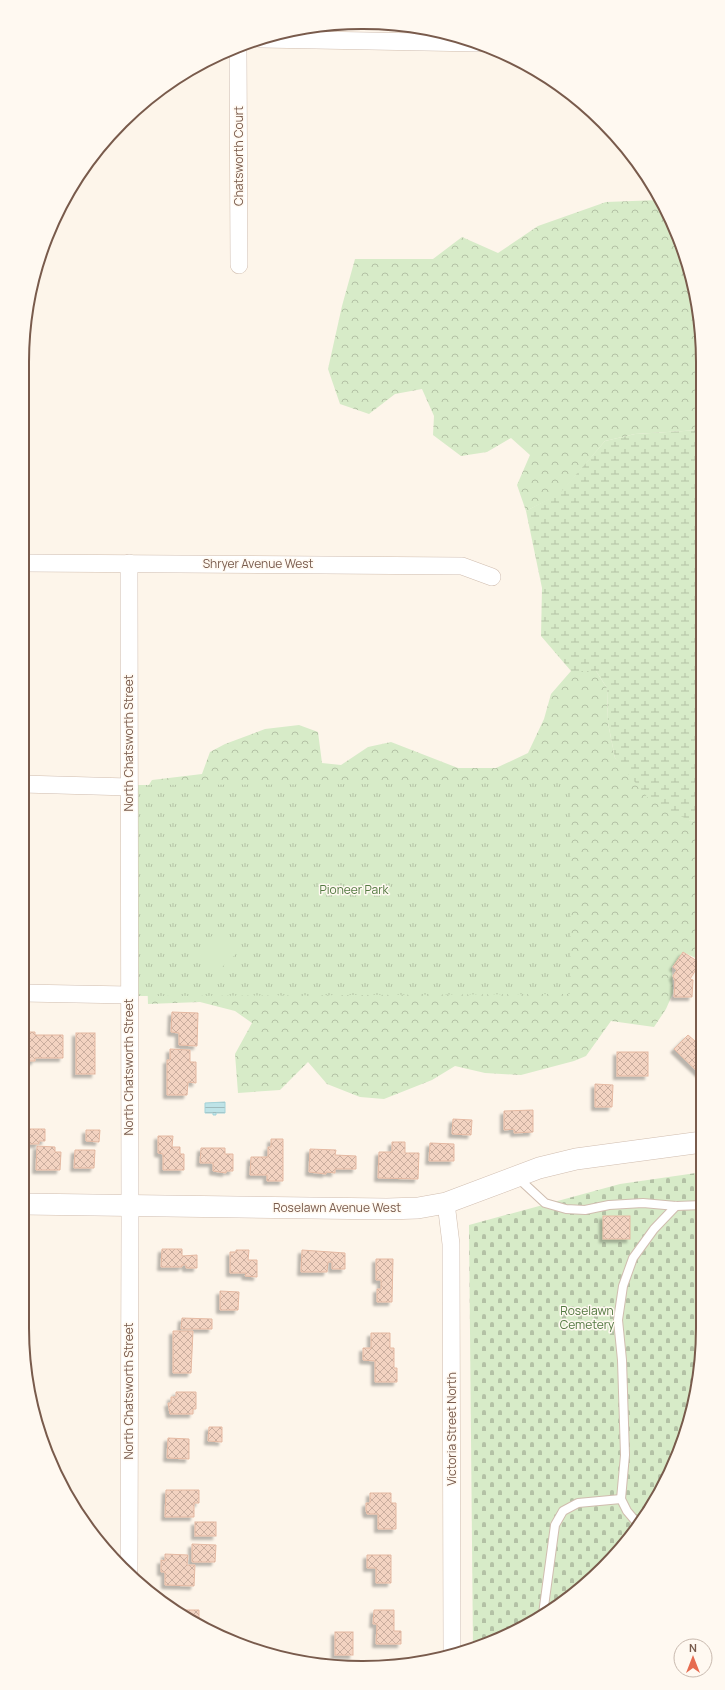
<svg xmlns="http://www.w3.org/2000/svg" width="725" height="1690" viewBox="0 0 725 1690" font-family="Manrope,sans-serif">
<defs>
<pattern id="forest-crowns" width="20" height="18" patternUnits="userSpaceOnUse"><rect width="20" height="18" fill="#d7ebc8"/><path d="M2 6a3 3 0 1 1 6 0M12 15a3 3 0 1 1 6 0" fill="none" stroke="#b3c1a5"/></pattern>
<pattern id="wetland-marsh" width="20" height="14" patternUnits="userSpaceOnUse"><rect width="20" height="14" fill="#d7ebc8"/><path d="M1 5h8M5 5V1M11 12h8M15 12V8" fill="none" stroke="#b3c1a5"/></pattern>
<pattern id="cemetery-stones" width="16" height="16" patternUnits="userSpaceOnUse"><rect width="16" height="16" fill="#d7ebc8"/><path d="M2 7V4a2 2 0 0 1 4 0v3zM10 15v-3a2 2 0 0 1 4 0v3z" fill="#b3c1a5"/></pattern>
<pattern id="park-tufts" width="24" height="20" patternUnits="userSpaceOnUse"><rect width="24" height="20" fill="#d7ebc8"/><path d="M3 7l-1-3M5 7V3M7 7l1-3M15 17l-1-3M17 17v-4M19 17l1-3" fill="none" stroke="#b3c1a5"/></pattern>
<pattern id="water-rules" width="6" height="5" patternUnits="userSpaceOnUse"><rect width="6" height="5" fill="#bee3e7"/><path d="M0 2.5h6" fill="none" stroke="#9fbbbd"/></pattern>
<pattern id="building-cross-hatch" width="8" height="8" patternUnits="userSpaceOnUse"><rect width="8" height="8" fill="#f3d3c1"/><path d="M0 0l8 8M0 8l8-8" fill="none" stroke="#caae9f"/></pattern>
<filter id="shadow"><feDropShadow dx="-3.5" dy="3.5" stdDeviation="1" flood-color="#0004"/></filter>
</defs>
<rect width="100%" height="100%" fill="#fdf5ea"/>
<g fill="url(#forest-crowns)">
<path d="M659,200L677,232L700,318V430L635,434L605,441L560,494L526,511L517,485L530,455L511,438L487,452L461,456L433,435L434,416L422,389L395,394L369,414L340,404L328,369L342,306L355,259H433L462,237L498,253L538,226L606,202Z"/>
<path d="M571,671H596L607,688L608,723L615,758L690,821L702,818V961L685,953L672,967L673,993L666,1009L654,1027L611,1021L586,1056L574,1061L521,1075L485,1073L455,1066L432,1080L384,1099L360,1097L327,1084L308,1062L280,1090L238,1093L235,1054L252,1023L235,1011L200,1002L148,1004L141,797L152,780L202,774L210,752L225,744L265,729L299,725L318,732L322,763L341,765L368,747L391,742L458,768H496L528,753L544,719L551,694Z"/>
</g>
<path fill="url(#wetland-marsh)" d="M700,430L702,818L690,821L649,799L615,758L608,723L607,688L596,671H571L541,636L542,588L526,511L560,493L605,441L635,434Z"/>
<path fill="url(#cemetery-stones)" d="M703,1172V1328L685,1437L657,1498L619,1552L533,1622L473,1650L469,1225L620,1184Z"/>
<path fill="url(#park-tufts)" d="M570,783L571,994L137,996L136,785Z"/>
<path fill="#d7ebc8" d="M219,929L240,950L218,971L197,951Z"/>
<path fill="url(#water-rules)" stroke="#a4d3d9" d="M225,1102V1113H216V1115H213V1113H205V1103Z"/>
<g fill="url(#building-cross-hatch)" stroke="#e5b9a2" filter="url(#shadow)">
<path d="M683,952L700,963L690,979L693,980L692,997H674L675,981L673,976L677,970L673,967Z"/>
<path d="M172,1012L198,1013L197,1046L179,1045V1033L171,1032Z"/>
<path d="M22,1032H35V1035H63V1058H35V1061H22Z"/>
<rect x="76" y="1033" width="19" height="41"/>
<path d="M688,1035L702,1047V1072L700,1074L674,1049Z"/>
<path d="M170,1049L190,1050V1062H196V1083L188,1082L187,1095H167V1060H170Z"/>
<rect x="617" y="1052" width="31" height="24"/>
<path d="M595,1084L613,1085L612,1107H595Z"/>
<path d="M533,1110V1132L514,1133V1129L504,1130V1111Z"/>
<path d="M453,1119L472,1120L471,1135L452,1134Z"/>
<path d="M25,1129H45V1141H39V1144H25Z"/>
<path d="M86,1130H100L99,1142L86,1141Z"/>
<path d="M158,1136H173L172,1147H180V1154H184V1170H163V1154L158,1153Z"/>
<path d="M271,1139H283V1181H267V1175H250L251,1157H268V1147H271Z"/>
<path d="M392,1142H405V1153H419L418,1179L378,1178L379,1152H392Z"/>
<path d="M430,1143L454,1144V1161H429Z"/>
<path d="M37,1146L55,1147V1152H61L60,1170H36Z"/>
<path d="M201,1148H225V1154H233V1171H226V1173L213,1171V1163H200Z"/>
<path d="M310,1149L336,1150L335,1155L356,1156V1169H335V1173L326,1172V1174L309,1172Z"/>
<path d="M75,1150H95L94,1168H74Z"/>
<rect x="603" y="1216" width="27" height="23"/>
<path d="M162,1249H182V1256L197,1255V1268H186V1265H182V1267H161Z"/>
<path d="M236,1250H249L248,1260H257V1277L245,1276L246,1273H230V1252H236Z"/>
<path d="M302,1250L345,1253V1269H332V1262H328L327,1272H301Z"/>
<path d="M376,1259H393L392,1302H377V1289H381V1280H376Z"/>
<path d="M220,1291L239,1292L238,1310H220Z"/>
<path d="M182,1318L212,1319V1329H181Z"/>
<path d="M173,1331H193L191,1373H173Z"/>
<path d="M371,1333H390V1348H394V1368H397V1382H375V1361L363,1360V1348H371Z"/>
<path d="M176,1392H196V1409H193V1414H170L168,1403H171V1397H176Z"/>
<path d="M209,1427H222V1442L208,1441Z"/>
<path d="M168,1438L189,1439V1459L167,1458Z"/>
<path d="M166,1490H199V1503H194V1517H165Z"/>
<path d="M370,1493H391V1503H396V1529H378V1514H367L366,1510V1503H370Z"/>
<rect x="195" y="1522" width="21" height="14"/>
<path d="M192,1544L216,1545L215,1562H192Z"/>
<path d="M165,1554L188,1555L187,1565H195L194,1586L165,1585V1572H161V1560L165,1561Z"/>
<path d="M367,1555H391V1583H376V1568H367Z"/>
<path d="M178,1610H199V1623L192,1622Z"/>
<path d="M374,1610H394V1631H401V1644H376L377,1624H373Z"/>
<rect x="335" y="1632" width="18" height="23"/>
</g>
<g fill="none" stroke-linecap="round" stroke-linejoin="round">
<defs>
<g id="service">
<path d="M517,1177L545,1203L566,1209L585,1210L609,1205L643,1203L676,1206L703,1205"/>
<path d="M638,1524L627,1511L621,1499L625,1455L622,1360L618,1320L623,1286L633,1258L654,1229L676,1206"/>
<path d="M543,1614L555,1525L563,1511L578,1503L621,1499"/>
</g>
<g id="minor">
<path d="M261,39L478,43"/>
<path d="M238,47L239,265"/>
<path d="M22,563L462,566L492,577"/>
<path d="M22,784L129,787"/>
<path d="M22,993L129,995"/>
<path d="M446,1203L451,1244L452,1654"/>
<path d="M129,1570L130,1224L129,563"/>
</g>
<path id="tertiary" d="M22,1204L387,1209L418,1208L446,1203L539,1168L576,1159L702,1142"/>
</defs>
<use href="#service" stroke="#d0bdaf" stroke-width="10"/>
<use href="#minor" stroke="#d0bdaf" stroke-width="18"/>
<use href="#tertiary" stroke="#d0bdaf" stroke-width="22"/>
<use href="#service" stroke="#fff" stroke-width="8"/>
<use href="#minor" stroke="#fff" stroke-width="17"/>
<use href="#tertiary" stroke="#fff" stroke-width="21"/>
</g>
<g text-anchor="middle" stroke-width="3" stroke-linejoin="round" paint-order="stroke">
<g font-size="12" fill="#795b4c" stroke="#fff9f1">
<text transform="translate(239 156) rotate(-90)" y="4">Chatsworth Court</text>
<text x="258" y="568">Shryer Avenue West</text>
<text transform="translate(129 743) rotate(-90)" y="4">North Chatsworth Street</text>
<text transform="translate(129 1067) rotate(-90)" y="4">North Chatsworth Street</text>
<text x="337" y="1212">Roselawn Avenue West</text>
<text transform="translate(129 1391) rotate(-90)" y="4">North Chatsworth Street</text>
<text transform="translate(452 1429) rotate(-90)" y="4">Victoria Street North</text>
</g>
<g font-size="12" fill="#537941" stroke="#fff9f1">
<text x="354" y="894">Pioneer Park</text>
<text x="587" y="1315">Roselawn<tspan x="587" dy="14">Cemetery</tspan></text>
</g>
</g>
<path d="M0 0H725V1690H0ZM362 29H363A333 333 0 0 1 696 362V1328A333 333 0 0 1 363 1661H362A333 333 0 0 1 29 1328V362A333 333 0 0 1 362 29Z" fill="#fff9f1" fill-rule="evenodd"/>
<path fill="none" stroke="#795b4c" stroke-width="2" d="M362 29H363A333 333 0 0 1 696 362V1328A333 333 0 0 1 363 1661H362A333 333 0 0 1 29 1328V362A333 333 0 0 1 362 29Z"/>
<g transform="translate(693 1658)"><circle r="19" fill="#fff9f1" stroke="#c9baaf"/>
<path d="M0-3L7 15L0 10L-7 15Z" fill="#e66c50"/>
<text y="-6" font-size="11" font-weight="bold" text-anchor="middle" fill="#795b4c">N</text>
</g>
</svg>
